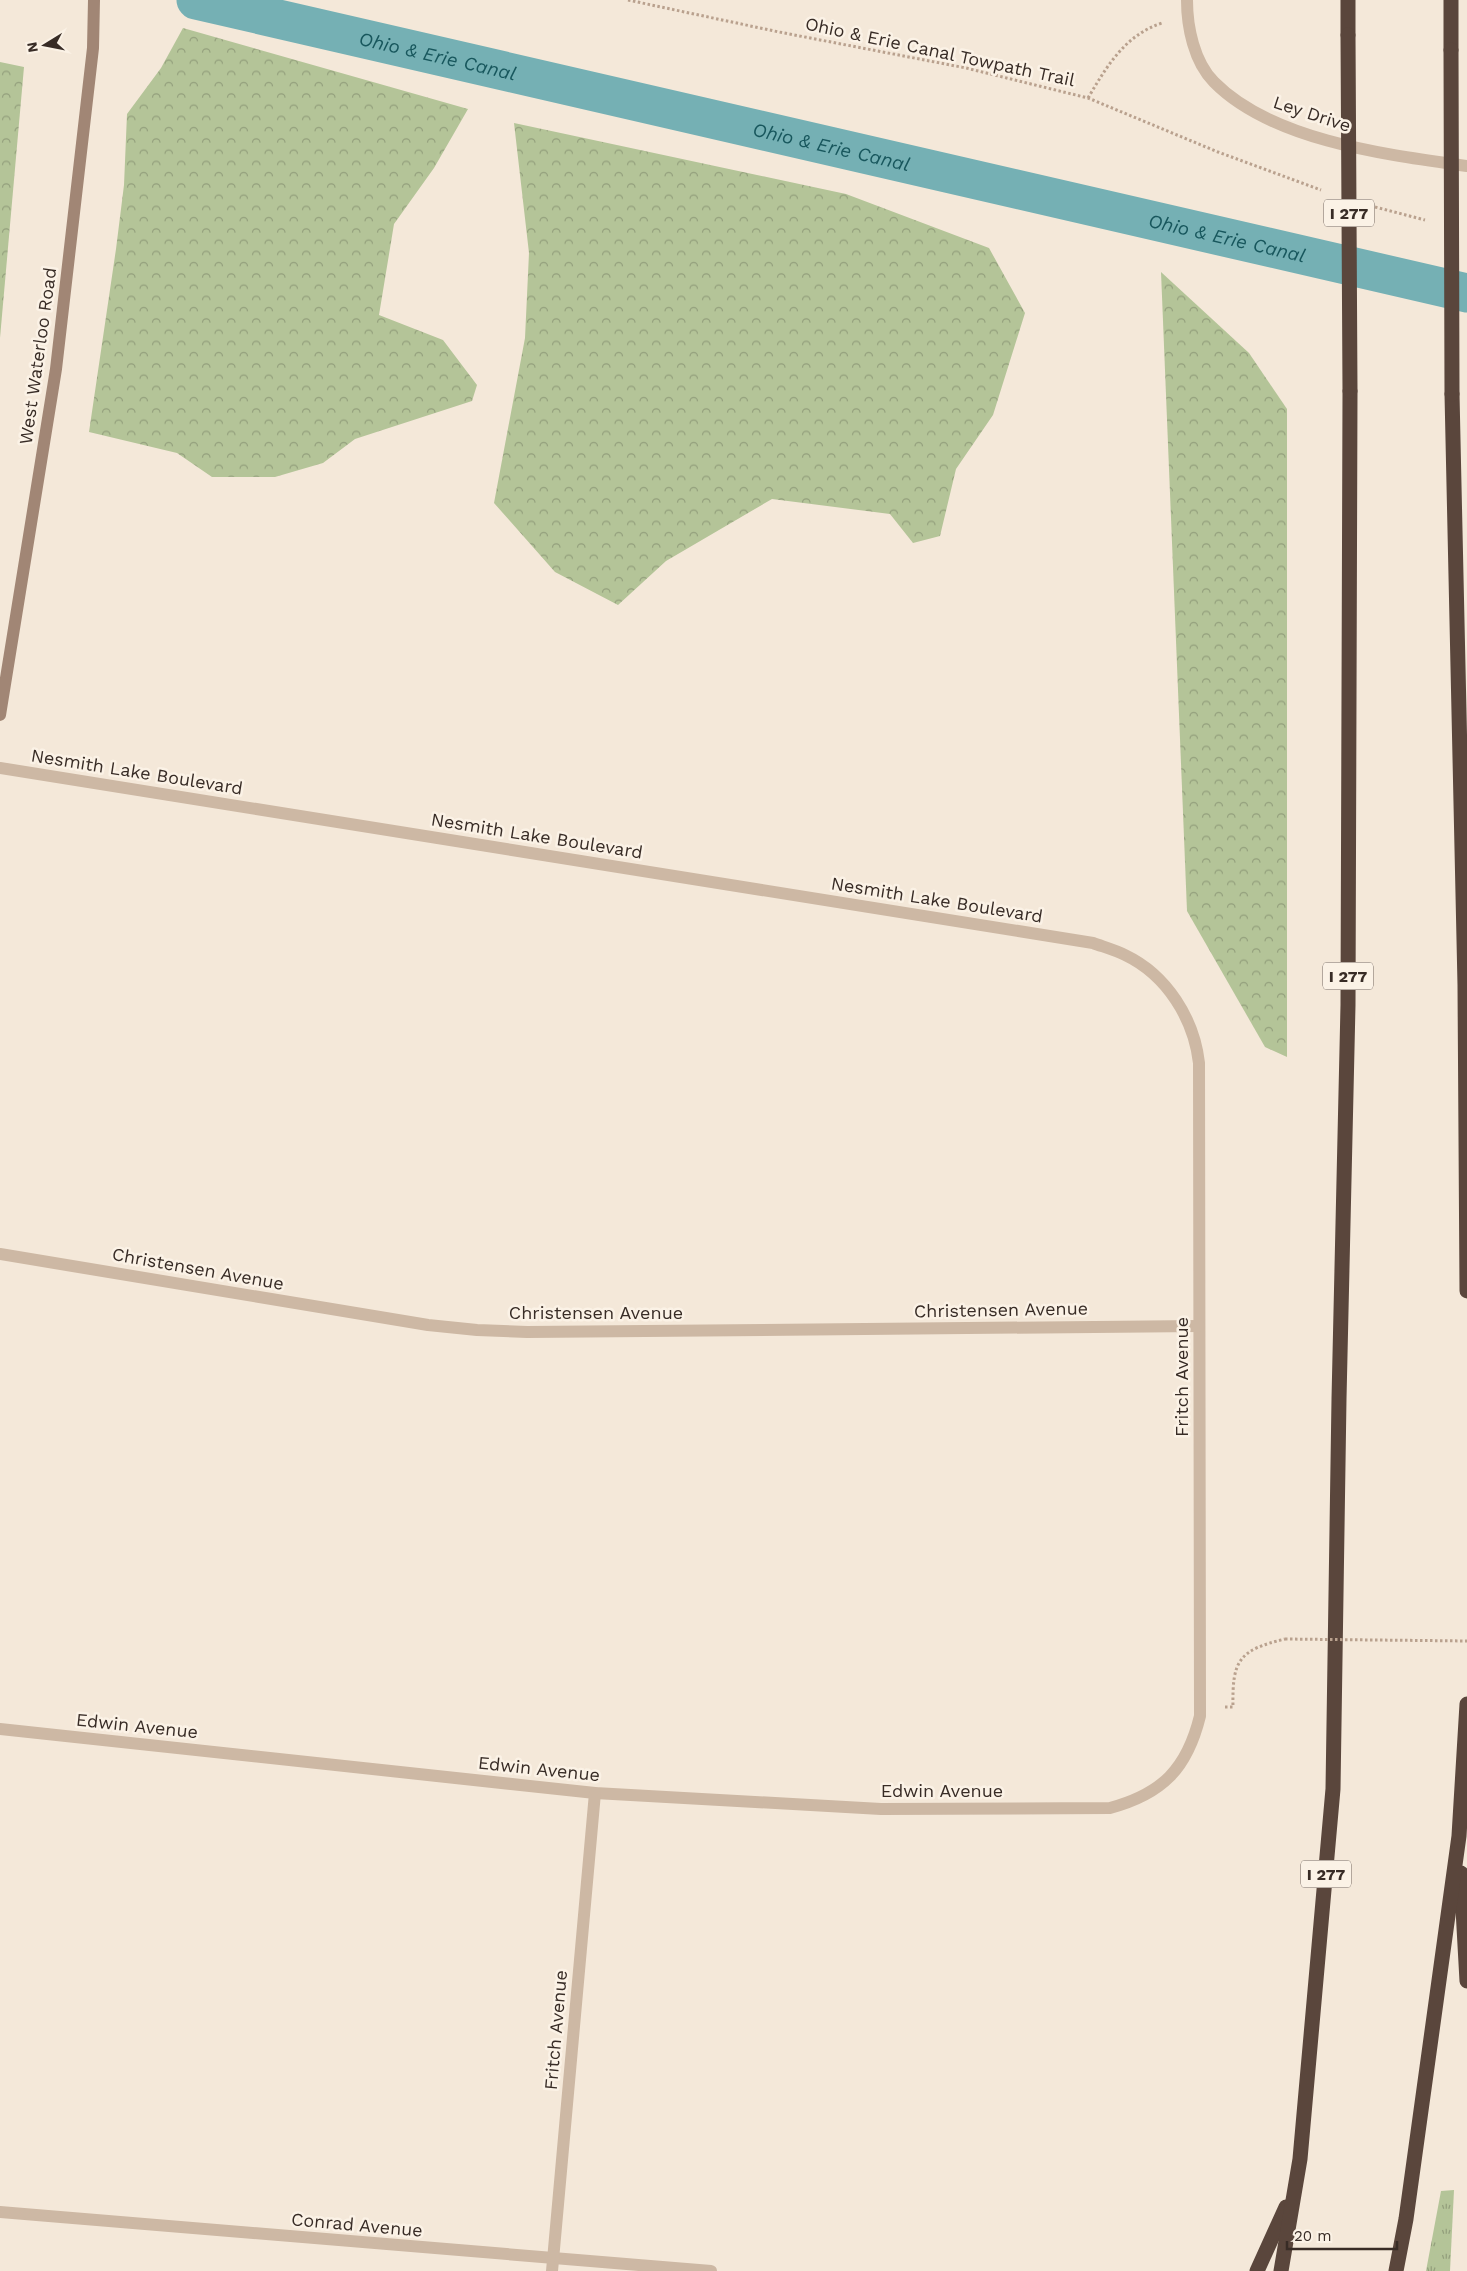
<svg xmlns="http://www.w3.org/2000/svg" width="1467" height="2271" viewBox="0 0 1467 2271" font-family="'Work Sans',sans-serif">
<defs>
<pattern id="grass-tufts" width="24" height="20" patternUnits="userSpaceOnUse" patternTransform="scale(1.25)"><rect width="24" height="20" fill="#b4c498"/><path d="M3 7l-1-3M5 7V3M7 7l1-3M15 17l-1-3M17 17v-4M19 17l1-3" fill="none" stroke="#939f7c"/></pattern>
<pattern id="forest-crowns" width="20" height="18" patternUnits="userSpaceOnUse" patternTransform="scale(1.25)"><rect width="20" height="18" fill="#b4c498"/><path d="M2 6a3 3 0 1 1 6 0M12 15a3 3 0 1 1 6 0" fill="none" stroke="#939f7c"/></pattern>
</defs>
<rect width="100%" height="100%" fill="#f4e8d9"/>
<path fill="url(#grass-tufts)" d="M1454,2190L1450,2271H1426L1441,2191Z"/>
<g fill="url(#forest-crowns)">
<path d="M183,28L468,109L434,168L394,224L379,315L443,340L477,385L472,401L355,439L323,463L275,477H212L177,453L89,432L116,249L124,185L127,114L161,68Z"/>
<path d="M0,62L24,67L0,338Z"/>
<path d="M514,123L846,194L989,248L1025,313L993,415L956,469L940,536L913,543L890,514L772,499L666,561L618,605L555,572L494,503L525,338L529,253Z"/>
<path d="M1161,272L1249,353L1287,409V1057L1265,1047L1187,911Z"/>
</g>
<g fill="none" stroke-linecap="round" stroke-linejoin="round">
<path stroke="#75b0b4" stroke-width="39" id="s1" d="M196,0L1467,293"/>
<g stroke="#b9a18e" stroke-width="3" stroke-dasharray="2.5 2.5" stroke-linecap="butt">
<path d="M628,0L779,32L966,68L1088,98L1218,152L1321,190"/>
<path d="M1088,98C1107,66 1125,35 1162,23"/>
<path d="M1375,207L1425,220"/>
<path d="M1225,1707H1233C1232,1660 1239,1650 1285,1639"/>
</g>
<g stroke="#cdb8a4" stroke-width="12">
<path d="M1187,0C1187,27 1194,62 1214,82C1272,141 1388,155 1467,166"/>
<path d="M0,768L1093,943C1104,947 1115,950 1125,955C1167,975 1194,1019 1199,1063L1200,1716C1187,1769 1162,1794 1110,1808L881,1809L595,1793L0,1729"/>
<path d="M0,1254L428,1325L477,1330L527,1332L1199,1326"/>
<path d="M0,2212L711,2271"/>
<path d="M552,2271L595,1793"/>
</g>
<path stroke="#a18675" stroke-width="12" d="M0,715L56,369L93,48L94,0"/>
<g stroke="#5a463c" stroke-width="15">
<path d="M1348,35V0"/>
<path d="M1451,50V0"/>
<path d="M1452,394L1465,985L1467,1291"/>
<path d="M1461,1873L1467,1981"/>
<path d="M1257,2271L1286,2207"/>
<path d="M1281,2271L1300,2159L1333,1789L1339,1399L1348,1005L1350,391"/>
<path d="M1396,2271L1406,2219L1459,1836L1467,1704"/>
</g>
<path stroke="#b9a18e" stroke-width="3" stroke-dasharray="2.5 2.5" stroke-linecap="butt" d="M1285,1639L1467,1641"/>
<g stroke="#5a463c" stroke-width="15">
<path d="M1348,35L1350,391"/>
<path d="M1451,50L1452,394"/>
</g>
</g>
<g text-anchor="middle" stroke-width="5" stroke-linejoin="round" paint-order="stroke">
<g fill="#fbf2e6" stroke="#726760" stroke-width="1">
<rect x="1324" y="199.5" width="50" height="27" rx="4"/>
<rect x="1323" y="962.5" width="50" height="27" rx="4"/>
<rect x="1301" y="1860.5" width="50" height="27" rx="4"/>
</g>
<g font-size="16" font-weight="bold" fill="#382c26">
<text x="1349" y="219">I 277</text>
<text x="1348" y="982">I 277</text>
<text x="1326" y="1880">I 277</text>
</g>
<g font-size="18" fill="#382c26" stroke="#fbf2e6">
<text transform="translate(940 52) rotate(12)" y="6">Ohio &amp; Erie Canal Towpath Trail</text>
<text transform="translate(1312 114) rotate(18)" y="6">Ley Drive</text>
<text transform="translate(38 356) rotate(-82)" y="6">West Waterloo Road</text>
<text transform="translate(137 772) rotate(9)" y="6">Nesmith Lake Boulevard</text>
<text transform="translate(537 836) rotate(9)" y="6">Nesmith Lake Boulevard</text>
<text transform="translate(937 900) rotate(9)" y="6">Nesmith Lake Boulevard</text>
<text transform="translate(198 1269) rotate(10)" y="6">Christensen Avenue</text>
<text transform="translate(1001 1310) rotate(-1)" y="6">Christensen Avenue</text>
<text x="596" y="1319">Christensen Avenue</text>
<text transform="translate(1182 1377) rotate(-90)" y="6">Fritch Avenue</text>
<text transform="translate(137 1726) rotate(6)" y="6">Edwin Avenue</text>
<text transform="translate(539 1769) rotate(6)" y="6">Edwin Avenue</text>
<text x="942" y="1797">Edwin Avenue</text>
<text transform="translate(556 2030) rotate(-85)" y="6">Fritch Avenue</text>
<text transform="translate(357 2225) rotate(5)" y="6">Conrad Avenue</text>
</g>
<g font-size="19" font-style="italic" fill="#18575d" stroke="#fbf2e6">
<text dy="7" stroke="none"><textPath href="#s1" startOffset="248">Ohio &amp; Erie Canal</textPath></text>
<text dy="7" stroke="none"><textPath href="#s1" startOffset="652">Ohio &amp; Erie Canal</textPath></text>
<text dy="7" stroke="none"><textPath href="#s1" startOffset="1058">Ohio &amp; Erie Canal</textPath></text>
</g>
</g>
<g transform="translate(45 45) rotate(260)" stroke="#fbf2e6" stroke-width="4" paint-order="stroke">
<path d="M0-4L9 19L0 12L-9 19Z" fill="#382c26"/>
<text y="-8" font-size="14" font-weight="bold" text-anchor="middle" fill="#382c26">N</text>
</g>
<path d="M1287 2241v8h110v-8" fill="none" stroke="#382c26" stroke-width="2.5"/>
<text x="1294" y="2241" font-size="15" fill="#382c26" stroke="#fbf2e6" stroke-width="4" paint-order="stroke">20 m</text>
</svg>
